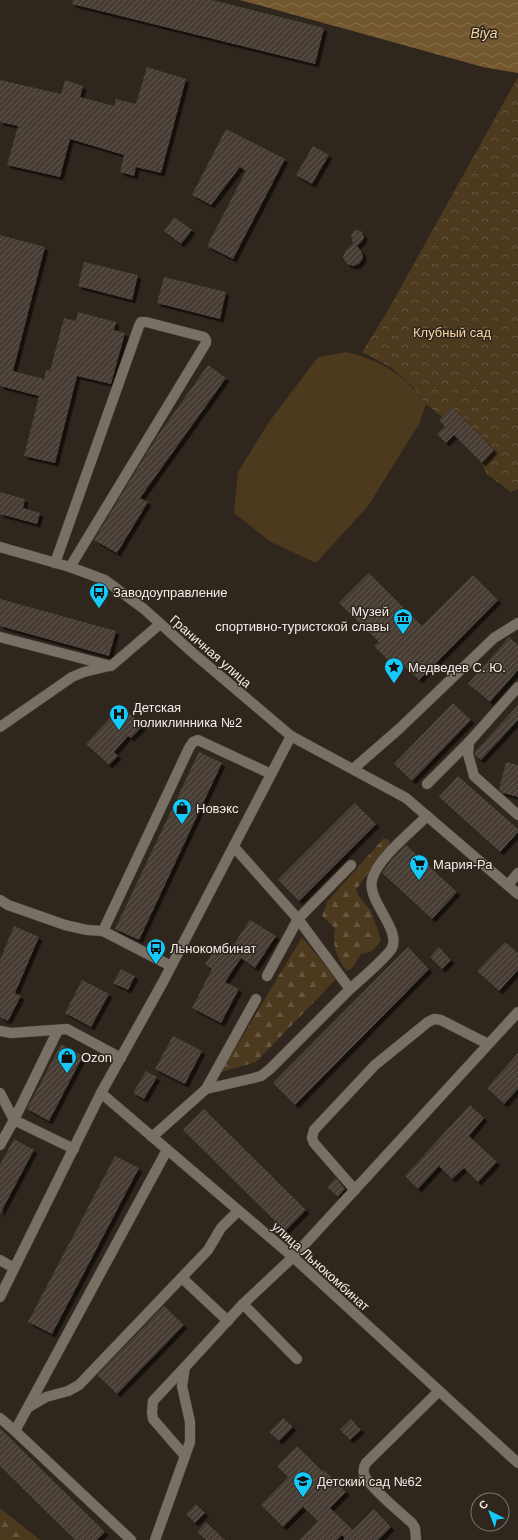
<svg xmlns="http://www.w3.org/2000/svg" width="518" height="1540" viewBox="0 0 518 1540" font-family="Arial,sans-serif">
<defs>
<pattern id="forest-firs" width="22" height="20" patternUnits="userSpaceOnUse"><rect width="22" height="20" fill="#4c391e"/><path d="M5 1l3.5 6h-7zM16 11l3.5 6h-7z" fill="#66563f"/></pattern>
<pattern id="park-crowns" width="20" height="18" patternUnits="userSpaceOnUse"><rect width="20" height="18" fill="#4c391e"/><path d="M2 6a3 3 0 1 1 6 0M12 15a3 3 0 1 1 6 0" fill="none" stroke="#66563f"/></pattern>
<pattern id="water-waves" width="16" height="10" patternUnits="userSpaceOnUse"><rect width="16" height="10" fill="#73572f"/><path d="M0 5q4-4 8 0t8 0" fill="none" stroke="#876f4d"/></pattern>
<pattern id="building-hatch" width="6" height="6" patternUnits="userSpaceOnUse"><rect width="6" height="6" fill="#463e34"/><path d="M-1 1l2-2M0 6l6-6M5 7l2-2" fill="none" stroke="#615a51"/></pattern>
<filter id="shadow"><feDropShadow dx="3.5" dy="3.5" stdDeviation="0" flood-color="#0009"/></filter>
</defs>
<rect width="100%" height="100%" fill="#2f271d"/>
<path fill="#4c391e" d="M347,352C382,361 405,375 426,404L419,424L368,506L316,563L271,542L234,513L238,472L269,422L318,357Z"/>
<g fill="url(#forest-firs)">
<path d="M384,838L389,840L390,845L384,850L356,890L358,895L371,911L381,940L372,951L361,954L352,968L347,971C336,959 332,943 335,928L322,916L327,902Z"/>
<path d="M302,937L336,979L256,1062L221,1072Z"/>
<path d="M0,1508L40,1540H0Z"/>
</g>
<path fill="url(#park-crowns)" d="M518,77V489L511,492L487,474L466,436L426,404L413,387L392,368L362,352L386,314Z"/>
<path fill="url(#water-waves)" d="M240,0H518V73L483,67Z"/>
<g fill="url(#building-hatch)" filter="url(#shadow)">
<path d="M73,0H212L324,28L315,64L72,4Z"/>
<path d="M147,67L186,79L161,173L136,167L134,176L120,172L124,155L70,139L60,177L7,165L18,126L0,122V80L61,94L65,80L83,86L80,97L114,106L116,99L136,104Z"/>
<path d="M226,129L285,159L233,259L207,246L246,171L240,167L211,205L192,195Z"/>
<path d="M313,146L329,155L312,184L296,175Z"/>
<path d="M174,217L192,230L181,244L164,231Z"/>
<path d="M355,230L361,231L364,236L363,240L357,246L362,252L363,258L359,264L353,266L347,264L343,257L346,250L353,244L351,235Z"/>
<path d="M0,235L45,247L13,371L44,379L46,370L50,371L64,318L76,321L78,312L116,322L114,330L125,333L111,384L77,376L55,463L24,456L39,396L0,386Z"/>
<path d="M84,262L138,275L132,300L78,286Z"/>
<path d="M164,277L226,292L220,319L157,303Z"/>
<path d="M208,365L226,378L140,498L148,502L117,553L94,540L156,438Z"/>
<path d="M452,407L494,450L482,463L454,435L446,443L437,434L445,427L439,420Z"/>
<path d="M0,492L25,499L23,508L40,513L37,524L0,514Z"/>
<path d="M369,573L422,626L473,575L498,600L419,680L399,661L394,666L374,646L379,642L339,603Z"/>
<path d="M0,599L116,631L109,656L0,626Z"/>
<path d="M509,637L518,645V670L490,702L468,684Z"/>
<path d="M453,703L471,720L412,781L394,764Z"/>
<path d="M518,705V720L481,760L475,755V752Z"/>
<path d="M121,706L143,726L131,738L128,736L114,752L118,756L109,765L86,744Z"/>
<path d="M199,752L222,763L139,940L115,929Z"/>
<path d="M506,762L518,765V797L503,793L499,789Z"/>
<path d="M458,776L518,829V832L500,852L439,797Z"/>
<path d="M355,803L376,824L299,901L278,880Z"/>
<path d="M406,845L457,892L432,919L382,873L392,859Z"/>
<path d="M250,920L276,936L255,968L241,958L225,982L239,989L221,1023L192,1008L212,969L205,964L216,948L227,955Z"/>
<path d="M14,926L39,937L15,993L21,996L8,1021L0,1017V960Z"/>
<path d="M505,942L518,953V970L499,991L477,971Z"/>
<path d="M408,947L429,969L295,1105L273,1083Z"/>
<path d="M439,947L451,960L442,969L430,957Z"/>
<path d="M121,969L135,976L128,990L113,983Z"/>
<path d="M82,980L109,994L91,1027L65,1013Z"/>
<path d="M173,1036L202,1051L185,1084L155,1069Z"/>
<path d="M61,1044L83,1056L49,1121L27,1109Z"/>
<path d="M518,1053V1089L504,1104L487,1088Z"/>
<path d="M146,1071L157,1077L144,1099L133,1093Z"/>
<path d="M470,1105L484,1118L469,1136L497,1162L478,1182L464,1168L452,1179L439,1166L418,1189L405,1176Z"/>
<path d="M204,1109L306,1210L285,1231L183,1130Z"/>
<path d="M14,1139L34,1150L0,1214V1165Z"/>
<path d="M115,1156L139,1168L52,1334L28,1322Z"/>
<path d="M336,1178L345,1189L338,1197L327,1187Z"/>
<path d="M164,1306L184,1325L117,1394L97,1375Z"/>
<path d="M283,1418L293,1427L279,1441L269,1432Z"/>
<path d="M351,1419L361,1430L350,1440L340,1430Z"/>
<path d="M0,1428L105,1532L97,1540H75L0,1466Z"/>
<path d="M297,1446L323,1472L324,1470L346,1492L330,1508L353,1530L374,1509L391,1527L378,1540H343L345,1538L342,1535L337,1540H299L318,1521L303,1507L283,1527L261,1505L288,1477L277,1466Z"/>
<path d="M196,1504L205,1513L195,1523L186,1514Z"/>
<path d="M206,1522L225,1540H206L197,1532Z"/>
</g>
<g fill="none" stroke-linecap="round" stroke-linejoin="round">
<defs>
<g id="minor">
<path d="M0,547L70,567L105,580L144,609L193,653L291,736L406,798L518,894"/>
<path d="M55,563L139,326L141,322H146L204,337L206,340V343L70,567"/>
<path d="M0,637L111,666L160,624"/>
<path d="M518,687L469,742L468,754L474,776L518,815"/>
<path d="M0,727L72,677L84,672L109,666"/>
<path d="M353,769L399,729L494,638L518,623"/>
<path d="M427,784L469,742"/>
<path d="M508,885L518,873"/>
<path d="M0,900L8,905L65,925L87,930L103,931L171,966"/>
<path d="M103,931L189,748L193,742L198,740L271,774"/>
<path d="M267,976L298,919L351,865"/>
<path d="M350,989C359,981 387,957 392,948C401,929 367,901 372,880C376,860 412,831 427,816"/>
<path d="M58,1030L14,1120L74,1149"/>
<path d="M0,1031L11,1033L67,1029L121,1058"/>
<path d="M206,1089L256,999"/>
<path d="M0,1093L14,1120L0,1145"/>
<path d="M101,1093L293,1257L518,1463"/>
<path d="M152,1137L206,1089L254,1078L261,1076L270,1069L350,989L298,919L234,847"/>
<path d="M355,1190L314,1143L312,1138L314,1130L375,1065L428,1022L434,1019L441,1020L488,1044"/>
<path d="M0,1260L14,1268"/>
<path d="M182,1278L228,1321"/>
<path d="M0,1297L101,1093L163,982L291,736"/>
<path d="M243,1304L297,1359"/>
<path d="M185,1367L153,1401L152,1412L153,1419L185,1456"/>
<path d="M29,1407L46,1397L68,1391L79,1385L208,1250L221,1228L238,1211"/>
<path d="M0,1418L15,1431"/>
<path d="M131,1540L15,1431L167,1150"/>
<path d="M155,1540L190,1442V1422L182,1386L185,1367L243,1304L293,1257L518,1012"/>
<path d="M416,1540L415,1528L412,1523C402,1514 367,1485 364,1474C363,1470 364,1466 366,1463L439,1391"/>
</g>
</defs>
<use href="#minor" stroke="#4c453d" stroke-width="11"/>
<use href="#minor" stroke="#797065" stroke-width="10"/>
</g>
<defs>
<symbol id="bus-pin" viewBox="-11 -11 22 30"><path d="M0 17L-7.5 6A9.5 9.5 0 1 1 7.5 6Z" fill="#14cafb" stroke="#2f271d"/><path d="M-5-6H5V4H4V6H2V4H-2V6H-4V4H-5ZM-3.5-4V0h7V-4ZM-3.5 1.2v1.5H-2V1.2ZM2 1.2v1.5H3.5V1.2Z" fill="#111"/></symbol>
<symbol id="museum-pin" viewBox="-11 -11 22 30"><path d="M0 17L-7.5 6A9.5 9.5 0 1 1 7.5 6Z" fill="#14cafb" stroke="#2f271d"/><path d="M0-6L6-3V-2H-6V-3ZM-5-1h2V3h-2ZM-1-1h2V3h-2ZM3-1h2V3H3ZM-6 4H6V6H-6Z" fill="#111"/></symbol>
<symbol id="sight-pin" viewBox="-11 -11 22 30"><path d="M0 17L-7.5 6A9.5 9.5 0 1 1 7.5 6Z" fill="#14cafb" stroke="#2f271d"/><path d="M0-6L1.8-2.2L6-1.7L2.9 1.2L3.7 5.4L0 3.3L-3.7 5.4L-2.9 1.2L-6-1.7L-1.8-2.2Z" fill="#111"/></symbol>
<symbol id="hospital-pin" viewBox="-11 -11 22 30"><path d="M0 17L-7.5 6A9.5 9.5 0 1 1 7.5 6Z" fill="#14cafb" stroke="#2f271d"/><path d="M-5-5h3v3.5h4V-5h3V5h-3V1.5h-4V5h-3Z" fill="#111"/></symbol>
<symbol id="shop-pin" viewBox="-11 -11 22 30"><path d="M0 17L-7.5 6A9.5 9.5 0 1 1 7.5 6Z" fill="#14cafb" stroke="#2f271d"/><path d="M-5-2.5h2.3a2.7 3.5 0 0 1 5.4 0H5L5.5 6h-11ZM-1.5-2.5h3a1.5 2.3 0 0 0-3 0Z" fill="#111"/></symbol>
<symbol id="supermarket-pin" viewBox="-11 -11 22 30"><path d="M0 17L-7.5 6A9.5 9.5 0 1 1 7.5 6Z" fill="#14cafb" stroke="#2f271d"/><path d="M-6-5.5h2.5l.6 2H6L4.5 2H-2.5L-4.4-4H-6ZM-1.5 3.2a1.3 1.3 0 1 0 .1 0ZM3 3.2a1.3 1.3 0 1 0 .1 0Z" fill="#111"/></symbol>
<symbol id="school-pin" viewBox="-11 -11 22 30"><path d="M0 17L-7.5 6A9.5 9.5 0 1 1 7.5 6Z" fill="#14cafb" stroke="#2f271d"/><path d="M0-5L7-2L0 1L-7-2ZM-4 1L0 2.5L4 1V4Q0 6-4 4Z" fill="#111"/></symbol>
</defs>
<g fill-rule="evenodd">
<use href="#bus-pin" x="88" y="581" width="22" height="30"/>
<use href="#museum-pin" x="392" y="607" width="22" height="30"/>
<use href="#sight-pin" x="383" y="656" width="22" height="30"/>
<use href="#hospital-pin" x="108" y="703" width="22" height="30"/>
<use href="#shop-pin" x="171" y="797" width="22" height="30"/>
<use href="#supermarket-pin" x="408" y="853" width="22" height="30"/>
<use href="#bus-pin" x="145" y="937" width="22" height="30"/>
<use href="#shop-pin" x="56" y="1046" width="22" height="30"/>
<use href="#school-pin" x="292" y="1470" width="22" height="30"/>
</g>
<g text-anchor="middle" stroke-width="3" stroke-linejoin="round" paint-order="stroke">
<g font-size="13" fill="#fad3a1" stroke="#2f271d">
<text x="452" y="337">Клубный сад</text>
</g>
<g font-size="13" fill="#f2ede7" stroke="#2f271d" text-anchor="start">
<text x="113" y="597">Заводоуправление</text>
<text x="389" y="616" text-anchor="end">Музей<tspan x="389" dy="15">спортивно-туристской славы</tspan></text>
<text x="408" y="672">Медведев С. Ю.</text>
<text x="133" y="712">Детская<tspan x="133" dy="15">поликлинника №2</tspan></text>
<text x="196" y="813">Новэкс</text>
<text x="433" y="869">Мария-Ра</text>
<text x="170" y="953">Льнокомбинат</text>
<text x="81" y="1062">Ozon</text>
<text x="317" y="1486">Детский сад №62</text>
</g>
<g font-size="13" fill="#f2ede7" stroke="#2f271d">
<text transform="translate(211 651) rotate(41)" y="5">Граничная улица</text>
<text transform="translate(321 1266) rotate(42)" y="5">улица Льнокомбинат</text>
</g>
<g font-size="14" font-style="italic" fill="#f9d2a0" stroke="#2f271d">
<text x="484" y="38">Biya</text>
</g>
</g>
<g transform="translate(490 1512) rotate(318)"><circle r="19" fill="#2f271d" stroke="#7d766e"/>
<path d="M0-3L7 15L0 10L-7 15Z" fill="#14cafb"/>
<text y="-6" font-size="11" font-weight="bold" text-anchor="middle" fill="#f2ede7">С</text>
</g>
</svg>
